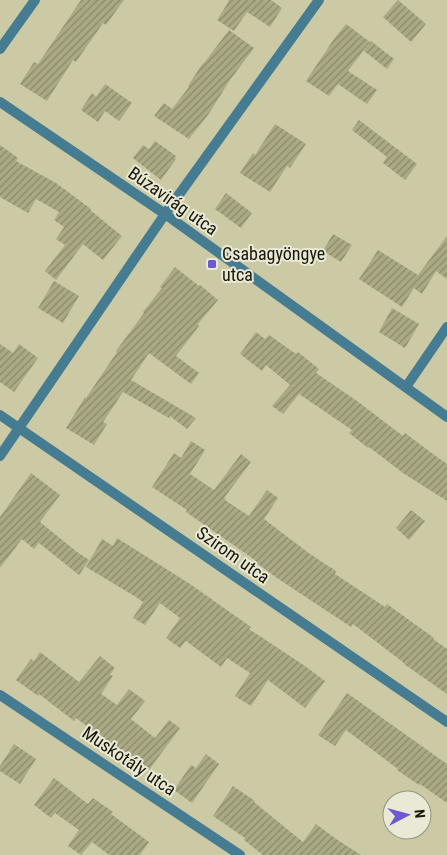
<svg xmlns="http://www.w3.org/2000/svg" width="447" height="855" viewBox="0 0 447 855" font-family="'Roboto Condensed',sans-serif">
<defs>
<pattern id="building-hatch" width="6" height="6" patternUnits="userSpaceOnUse" patternTransform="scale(1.25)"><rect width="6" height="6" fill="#abaa85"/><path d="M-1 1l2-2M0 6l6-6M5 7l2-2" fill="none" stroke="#8a896b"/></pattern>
</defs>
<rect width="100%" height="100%" fill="#cbcaa4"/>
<g fill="url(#building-hatch)">
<path d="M81,0H124L106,25L103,23L76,62L73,60L47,101L20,84L34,62L38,64Z"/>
<path d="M227,0H271L282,8L270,27L247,12L234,31L217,20L229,1Z"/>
<path d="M398,0L426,24L411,42L383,17Z"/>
<path d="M346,24L370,42L348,71L377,90L367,104L338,84L329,96L306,81L334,39Z"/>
<path d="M229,30L254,48L230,80L208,115L189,139L154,116L164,103L172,109L189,87L188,86L203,63H204Z"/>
<path d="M371,41L394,59L387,69L364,51Z"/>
<path d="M105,84L132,103L119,121L105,111L98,122L81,110L92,93L96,97Z"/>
<path d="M359,120L417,164L405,180L383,163L387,157L352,130Z"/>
<path d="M275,124L306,144L290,168L287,166L270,192L240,173L253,153L255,155Z"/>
<path d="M155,141L176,156L175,158L176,159L161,180L133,158L143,145L149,149Z"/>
<path d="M0,145L18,158L16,161L56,183L91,209L90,210L122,236L103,260L83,244L56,280L45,271L65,245L56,239L64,227L54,220L59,212L36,199L28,213L0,197Z"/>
<path d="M226,193L252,213L241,228L215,209Z"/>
<path d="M333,234L352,245L341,262L323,251Z"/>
<path d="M447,236V279L436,271L422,294L414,288L402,307L359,279L378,250L418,275Z"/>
<path d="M175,267L199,286L200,285L218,300L198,324L199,326L176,356L199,373L191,384L149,353L131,380L196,418L187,429L170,416L169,418L123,392L103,422L107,424L94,445L66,428L85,397L86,398L117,352L116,351L144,313L143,312L162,288L160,287Z"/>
<path d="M54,281L79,296L63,323L38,308Z"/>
<path d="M392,308L419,324L405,348L379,332Z"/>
<path d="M256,332L265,339L269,335L296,354L298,352L319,369L316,373L357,401L403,436L405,433L433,454L447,464V501L403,473L369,447L368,448L349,433L352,430L299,394L283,414L272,406L290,385L266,365L262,371L240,354Z"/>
<path d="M0,344L13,353L19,344L38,358L14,392L0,382Z"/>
<path d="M191,441L205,450L190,474L214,490L241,454L251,462L224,498L226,499L225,500L249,516L267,490L278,498L264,519L310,554L336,571L335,574L385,607L387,604L434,638L433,639L447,649V694L404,664V663L353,624L351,627L277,578L254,561L255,560L186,512L187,510L152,487L174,453L181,458Z"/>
<path d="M31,473L60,495L40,522L77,552L89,560L79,575L39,543L34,549L22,539L0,568V517Z"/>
<path d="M411,510L425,521L409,540L396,528Z"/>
<path d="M117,538L190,584L251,627L249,629L305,666L325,681L305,708L268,680L251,706L235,696L250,673L227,658L221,667L186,641L180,648L166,638L180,618L160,603L145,625L133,618L143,602L136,597L86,567L102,539L113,546Z"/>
<path d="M40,652L79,682L100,656L115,668L110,675L113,676L101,694L117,705L129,689L145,701L131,719L155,738L169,720L180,728L149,770L113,744L112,745L76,718L74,721L39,694L38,696L16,680L31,659L34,661Z"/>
<path d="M347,693L447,764V803L420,784L419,785L397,770L398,769L346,730L335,746L318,735Z"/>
<path d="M14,744L36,759L20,784L0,771V766Z"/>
<path d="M206,754L219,764L192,803L174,790L191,765L196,768Z"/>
<path d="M54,778L88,804L93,798L113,812L111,814L149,842L140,855H109L92,842L81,855L68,846L79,830L55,813L51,818L34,805Z"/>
<path d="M233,786L255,801L254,802L303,842L316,824L336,839L361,855H263L244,840L245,838L213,816Z"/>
</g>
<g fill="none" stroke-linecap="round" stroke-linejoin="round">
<g stroke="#467c92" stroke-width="10">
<path d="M0,49L35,0"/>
<path d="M0,102L165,214L447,417"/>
<path d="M406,387L447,327"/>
<path d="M0,415L447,722"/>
<path d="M0,456L165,214L319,0"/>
<path d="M0,695L240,855"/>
</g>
</g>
<rect fill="#6d59d3" stroke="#e9e9d6" stroke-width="2" x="207" y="259" width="10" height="10" rx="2.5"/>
<g text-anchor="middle" stroke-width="4" stroke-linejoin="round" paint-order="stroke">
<g font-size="18" fill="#181709" stroke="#e9e9d6">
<text transform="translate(173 201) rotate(35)" y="6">Búzavirág utca</text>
<text transform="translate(233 555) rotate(35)" y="6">Szirom utca</text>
<text transform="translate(129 761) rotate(34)" y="6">Muskotály utca</text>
</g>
<g font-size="18" fill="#181709" stroke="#e9e9d6" text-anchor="start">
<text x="222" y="260">Csabagyöngye<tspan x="222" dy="21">utca</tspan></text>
</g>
</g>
<g transform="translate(407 815) rotate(84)"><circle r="24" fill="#e9e9d6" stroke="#959584"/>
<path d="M0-4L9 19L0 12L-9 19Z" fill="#6d59d3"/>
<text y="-8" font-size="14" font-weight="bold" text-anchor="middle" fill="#181709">N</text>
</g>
</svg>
